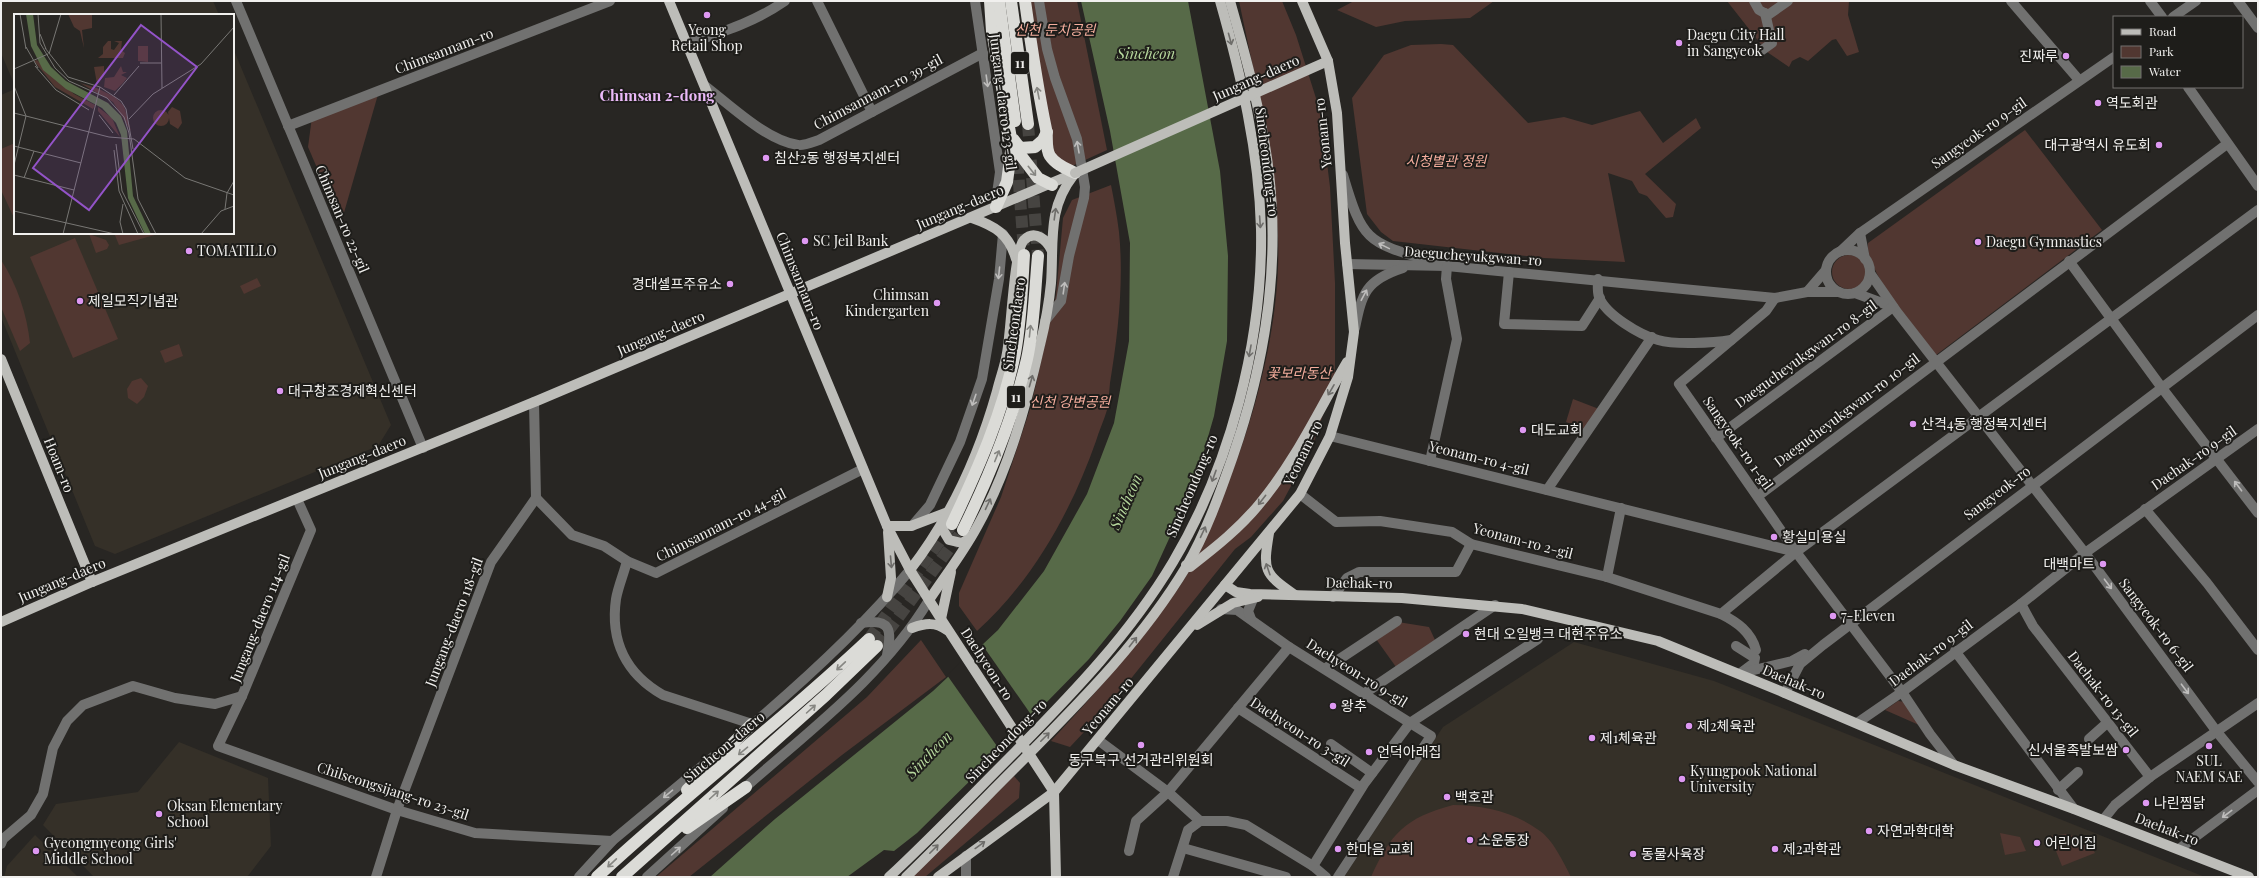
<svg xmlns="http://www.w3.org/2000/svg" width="2259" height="878" viewBox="0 0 2259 878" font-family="'Playfair Display','Noto Sans KR',serif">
<rect width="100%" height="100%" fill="#282623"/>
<g fill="#353028">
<path d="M1,1H213L219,15H15V86L1,53Z"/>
<path d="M233,48L391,425L378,446L115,554L95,546L1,317V95L15,89V233H233Z"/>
<path d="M1574,642L1714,681L2205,877H1344L1443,727Z"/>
<path d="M179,742L268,778L271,846L247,877H94L43,825L56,804L138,792Z"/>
<path d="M35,835L78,877H4L7,866Z"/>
</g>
<g fill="#513731">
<path d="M1020,1H1077L1107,150L1072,166L1054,160Z"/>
<path d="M1239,1H1282L1296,35L1321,114L1330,187L1335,283V378L1313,445L1283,501L1251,537L1235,549L1113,701L1070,747L1051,741C1090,699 1128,657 1161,611C1169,600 1178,590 1185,578C1193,564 1199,549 1206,534C1247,448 1282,333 1278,237C1275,157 1255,79 1239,1Z"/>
<path d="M1354,1H1494L1470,18L1405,21L1376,27L1337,10Z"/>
<path d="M1727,1H1849L1848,15L1859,52L1847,56L1836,39L1832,40L1808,61L1800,57L1792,61L1789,67L1767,52Z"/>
<path d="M1441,44L1453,45L1528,123L1564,117L1592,125L1640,111L1663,143L1696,118L1701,128L1645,174L1676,204L1673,217L1666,218L1647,196L1639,193L1632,181L1608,173L1625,262L1544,258L1393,241L1381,232L1367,214L1352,98L1384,55L1411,45Z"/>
<path d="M379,91L341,223L308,147L312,117Z"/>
<path d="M2025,130L2102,230L1936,355C1918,331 1865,272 1868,243Z"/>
<path d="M15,143V220L1,190V149Z"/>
<path d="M1111,185C1114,200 1117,216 1119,232C1124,282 1118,334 1110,383C1109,392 1109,401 1107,410C1104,420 1099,431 1096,441C1072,510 1032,582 977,631L959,606V593L1001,497L1031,406L1056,295L1063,218L1072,200Z"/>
<path d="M114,233H162L119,245Z"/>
<path d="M89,234L106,240L109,245L107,249L96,253Z"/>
<path d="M75,238L118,339L73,358L30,257Z"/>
<circle cx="1849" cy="272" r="17"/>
<path d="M1,260C17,284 27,315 30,343L20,351L1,307Z"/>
<path d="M257,278L261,286L244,294L240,286Z"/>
<path d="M179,344L183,356L165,363L160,351Z"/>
<path d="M141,378L148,386L144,397L137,404L128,398L127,389L132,381Z"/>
<path d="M1573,399L1599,409L1585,430L1566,422Z"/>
<path d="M1398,622L1429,627L1435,640L1396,667L1376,639Z"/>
<path d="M921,640L946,677L842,755L689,877H656L867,697Z"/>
<path d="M1898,701L1906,702L1919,725L1885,710Z"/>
<path d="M1014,776L1020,783L1019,798L925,877H911Z"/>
<path d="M1453,805C1484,805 1514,812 1540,831C1553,840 1564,863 1571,877H1371C1391,833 1405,818 1453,805Z"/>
<path d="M2000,833L2020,837L2026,851L2005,855Z"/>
<path d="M2066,834L2088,840L2095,853L2062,866L2050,836Z"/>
</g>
<path fill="#576a48" d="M1081,1H1188L1220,171L1228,256L1227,341L1214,416L1195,482L1152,576L1120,621L1089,659L1043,706L1039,707L987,758L986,765L917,833L894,851L884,850L847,877H710L775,819L933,691L998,630L1044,571L1087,494L1114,423L1129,341L1130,243L1110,131Z"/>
<path fill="#282623" d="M981,643L1032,716L999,749L947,675Z"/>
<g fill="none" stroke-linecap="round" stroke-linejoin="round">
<g stroke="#464441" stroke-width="12" stroke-dasharray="12 6" stroke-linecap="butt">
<path d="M1028,124L1038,256"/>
<path d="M1016,144L1024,251"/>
<path d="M869,639L952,524"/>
<path d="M877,646L963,530"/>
</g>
<g stroke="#717170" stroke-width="10">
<path d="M236,1L423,448"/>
<path d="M817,1L872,112"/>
<path d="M975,1L1000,172L996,201"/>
<path d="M1039,1L1047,49L1055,78L1077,139L1085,187L1084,198L1069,256L1061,301L1045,321"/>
<path d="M1754,1L1759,10L1768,15L1788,1"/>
<path d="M2011,1L2079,80"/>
<path d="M2150,1L2162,17"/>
<path d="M2238,1L2258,28"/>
<path d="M2173,17L2196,1"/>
<path d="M687,44C722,32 755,22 785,1"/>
<path d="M1758,53L1772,43L1765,13"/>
<path d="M705,86C730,105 767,141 798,145C804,146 813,142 819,140L983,53"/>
<path d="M2188,87L2258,186"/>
<path d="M288,126L610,1"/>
<path d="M1343,175C1363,243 1367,242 1434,262"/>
<path d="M1860,233L1865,259"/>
<circle cx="1848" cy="272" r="22"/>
<path d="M1841,251L1860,233L2114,57"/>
<path d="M2069,261L2162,388L2258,513"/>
<path d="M1347,264L1447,266L1775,298L1807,292H1839"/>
<path d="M1509,272L1504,324L1582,326L1600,298"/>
<path d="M1870,273L1897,312L2085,553L2217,732L2258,782"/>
<path d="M1598,279C1598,285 1597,291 1599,297C1606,315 1640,335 1658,340C1675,345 1713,343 1731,340"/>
<path d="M1807,292L1826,270"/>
<path d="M1855,293L1893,307"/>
<path d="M1775,298L1766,311L1679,384L1796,552L1902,692L1930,734L1954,765"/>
<path d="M1355,328C1362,293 1366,280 1403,268"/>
<path d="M1330,436L1796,552"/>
<path d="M1716,438L1893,307"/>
<path d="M1430,461L1457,339L1446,279L1447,266"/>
<path d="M1547,490L1652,337"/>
<path d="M1300,494L1336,522L1380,521L1452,532L1471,544L1607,577L1721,614L1796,552L2258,210"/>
<path d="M1758,496L2227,144"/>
<path d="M536,498L572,535L604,546L627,561L656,573L863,469"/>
<path d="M297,499L311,530L242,696L218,746L397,810L475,833L612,841"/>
<path d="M2145,509L2207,583L2258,650"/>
<path d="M912,526L930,505L960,442L982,379L999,279L1003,234"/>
<path d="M627,561C624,573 618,587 616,599C610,641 626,674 663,695L752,724"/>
<path d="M1607,577L1621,508"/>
<path d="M1333,597L1347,578L1359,572H1456L1471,544"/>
<path d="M2021,604L2033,626L2150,777"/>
<path d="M1221,609L1237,610L1289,647L1431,736L1338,877"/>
<path d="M1721,614C1737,622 1751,632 1756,650"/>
<path d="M1251,619L1248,611L1253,599"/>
<path d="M861,623C891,618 892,630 887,655"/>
<path d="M1736,646L1755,658L1754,663L1742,672"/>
<path d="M1955,651L2074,809"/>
<path d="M1326,668L1397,621"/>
<path d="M1741,673L1792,661L1805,654"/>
<path d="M1365,693L1495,605"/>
<path d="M1785,693L1800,664L1823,645L2258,315"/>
<path d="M1238,708L1361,788"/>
<path d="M1857,723L1902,692L2021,604L2085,553L2258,429"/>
<path d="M747,729C804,681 862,628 910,570"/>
<path d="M2089,739L2107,723"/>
<path d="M1098,740L1168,792L1200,821H1227L1246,825L1313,866L1326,877"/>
<path d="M1331,744L1372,773"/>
<path d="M2058,790L2078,772"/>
<path d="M740,792C807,732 882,678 929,600"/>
<path d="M2103,820L2115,805L2150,777L2258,703"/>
<path d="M1,844L3,839L31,815L43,794L53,748L67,721L83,705L133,686L175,698L215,704L242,696"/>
<path d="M1183,848L1286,877"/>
<path d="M2179,849L2258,790"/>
<path d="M1129,851L1136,821L1168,792L1289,647"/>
<path d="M966,856V877"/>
<path d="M1313,866L1364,784L1410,723L1538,639"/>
<path d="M376,877L397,810L491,562L536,498L534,402"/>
<path d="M579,877L612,841L713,757"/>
<path d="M647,877L723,808"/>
<path d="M1173,877L1188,830L1200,821"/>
</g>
<g stroke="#bdbdb9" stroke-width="10">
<path d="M669,1L887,526L910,570L941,619"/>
<path d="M972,218C995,226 1009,234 1016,259"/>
<path d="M1,359L92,582"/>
<path d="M945,521L943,530L949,540L962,543L970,538"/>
<path d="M887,526H911L948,512"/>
<path d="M1269,533C1263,570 1263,573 1295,595"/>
<path d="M1186,565L1190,567C1216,547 1241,527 1261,502C1296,460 1320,408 1347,362"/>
<path d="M910,570C951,517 979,455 997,391C1000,378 1005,366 1007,353C1011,333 1014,249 1024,240C1035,229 1047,240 1052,251"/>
<path d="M1225,585L1236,592L1250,594L1402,598L1522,609L1658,641L1785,693L1954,765L2074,809L2249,877"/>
<path d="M887,597L891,578L888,532"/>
<path d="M929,600C945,576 963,553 977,527C1008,471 1026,407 1040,345C1045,325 1049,304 1051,283C1054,243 1047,209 1073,176"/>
<path d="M941,619L951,572"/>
<path d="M1,622L92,582L539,400L1075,173"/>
<path d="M1197,625L1233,603L1258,597"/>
<path d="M912,628C926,623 935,622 947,630"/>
<path d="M1054,792L1056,877"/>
<path d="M889,877C932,837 973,794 1015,752C1073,693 1130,634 1173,562C1230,466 1263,341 1261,229C1259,152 1241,75 1220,1"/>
<path d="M906,877C946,838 985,798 1024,759C1083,699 1142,640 1186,567C1206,533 1220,493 1233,456C1264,366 1280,268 1269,173C1262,115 1246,57 1230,1"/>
<path d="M938,877L1054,792L1300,494L1330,436L1348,377L1354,332L1345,243L1337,113L1328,61L1302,1"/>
</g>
<g stroke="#dbdbd7" stroke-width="12">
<path d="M990,1L992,31L1012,144L1038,178L1052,185"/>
<path d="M999,1L1015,121"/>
<path d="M1011,1L1028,124"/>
<path d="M1025,1C1031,44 1037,86 1046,129C1048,138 1045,148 1050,156C1056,165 1067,169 1075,173"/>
<path d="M1014,140L1020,148L1035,147L1043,140L1047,132"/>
<path d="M996,207L1007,182L1012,144"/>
<path d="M952,524C978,469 1003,413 1015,353C1021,321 1022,288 1024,255"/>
<path d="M963,530C990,475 1013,419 1027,359C1034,328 1035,288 1038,256"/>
<path d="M687,790L752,724"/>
<path d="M687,828L746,787"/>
<path d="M597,877C685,795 781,722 869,639"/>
<path d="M622,877L826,695L877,646"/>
</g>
<g stroke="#bdbdb9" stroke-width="10">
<path d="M1075,173L1328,61"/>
<path d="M941,619L1054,792"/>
</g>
</g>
<defs><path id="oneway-shaft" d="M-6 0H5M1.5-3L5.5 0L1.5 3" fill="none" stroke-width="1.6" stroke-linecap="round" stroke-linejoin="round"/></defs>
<g stroke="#6e6d6a">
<use href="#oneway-shaft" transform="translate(1230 39) rotate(75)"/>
<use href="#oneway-shaft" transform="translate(1055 214) rotate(-82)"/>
<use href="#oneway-shaft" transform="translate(1260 222) rotate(86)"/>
<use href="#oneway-shaft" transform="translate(1250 351) rotate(100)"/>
<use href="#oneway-shaft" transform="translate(1031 381) rotate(-74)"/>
<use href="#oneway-shaft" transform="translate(1331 390) rotate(120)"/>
<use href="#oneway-shaft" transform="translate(1214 476) rotate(110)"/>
<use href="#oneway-shaft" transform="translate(1262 500) rotate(128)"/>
<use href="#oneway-shaft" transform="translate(988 504) rotate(-65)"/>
<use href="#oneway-shaft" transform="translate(1203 532) rotate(-65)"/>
<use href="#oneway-shaft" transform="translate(891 562) rotate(85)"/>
<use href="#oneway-shaft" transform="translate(1268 569) rotate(-109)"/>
<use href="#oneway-shaft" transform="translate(1133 642) rotate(-52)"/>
<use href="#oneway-shaft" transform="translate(1045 737) rotate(-45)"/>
<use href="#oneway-shaft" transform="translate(980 845) rotate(-36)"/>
<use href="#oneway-shaft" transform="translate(934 849) rotate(-45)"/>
</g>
<g stroke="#bebdbc">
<use href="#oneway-shaft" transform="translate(987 81) rotate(82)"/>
<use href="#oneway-shaft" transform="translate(1078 147) rotate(-100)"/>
<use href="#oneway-shaft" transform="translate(1384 246) rotate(-154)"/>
<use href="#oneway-shaft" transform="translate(999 273) rotate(96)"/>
<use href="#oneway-shaft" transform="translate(1064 288) rotate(-82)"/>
<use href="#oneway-shaft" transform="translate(1364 295) rotate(-62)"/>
<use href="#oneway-shaft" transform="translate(974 400) rotate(109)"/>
<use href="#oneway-shaft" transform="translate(2238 486) rotate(-127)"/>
<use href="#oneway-shaft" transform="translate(2108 584) rotate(53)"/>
<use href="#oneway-shaft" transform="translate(2185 689) rotate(53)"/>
<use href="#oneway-shaft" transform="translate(668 794) rotate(140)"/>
<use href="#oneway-shaft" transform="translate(2227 814) rotate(143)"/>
<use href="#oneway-shaft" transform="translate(676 851) rotate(-42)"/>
</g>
<g stroke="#868682">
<use href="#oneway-shaft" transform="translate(1038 93) rotate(-101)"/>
<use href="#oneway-shaft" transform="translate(1032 171) rotate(51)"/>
<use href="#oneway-shaft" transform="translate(1030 331) rotate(-84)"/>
<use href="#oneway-shaft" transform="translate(997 456) rotate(-68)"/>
<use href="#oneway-shaft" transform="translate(841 666) rotate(137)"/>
<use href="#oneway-shaft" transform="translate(811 709) rotate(-42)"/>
<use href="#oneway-shaft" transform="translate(743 751) rotate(140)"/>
<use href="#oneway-shaft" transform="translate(714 795) rotate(-42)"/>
<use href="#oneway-shaft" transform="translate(612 863) rotate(137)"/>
</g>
<g fill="#de98f2" stroke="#1e1d1a" stroke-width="1.5">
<circle cx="707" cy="15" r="4"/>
<circle cx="1679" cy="43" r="4"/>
<circle cx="2066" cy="56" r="4"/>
<circle cx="2098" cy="103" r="4"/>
<circle cx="2159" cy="145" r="4"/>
<circle cx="766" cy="158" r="4"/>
<circle cx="805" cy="241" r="4"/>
<circle cx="1978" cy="242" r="4"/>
<circle cx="189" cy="251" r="4"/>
<circle cx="730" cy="284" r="4"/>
<circle cx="80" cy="301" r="4"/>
<circle cx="937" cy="303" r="4"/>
<circle cx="280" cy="391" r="4"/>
<circle cx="1913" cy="424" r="4"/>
<circle cx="1523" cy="430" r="4"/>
<circle cx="1774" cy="537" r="4"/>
<circle cx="2103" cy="564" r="4"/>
<circle cx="1833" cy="616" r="4"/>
<circle cx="1466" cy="634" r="4"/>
<circle cx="1333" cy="706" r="4"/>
<circle cx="1689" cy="726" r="4"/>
<circle cx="1592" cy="738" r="4"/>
<circle cx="1141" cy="745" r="4"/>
<circle cx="2209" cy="746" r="4"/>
<circle cx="2126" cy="750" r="4"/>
<circle cx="1369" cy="752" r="4"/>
<circle cx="1682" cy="779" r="4"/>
<circle cx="1447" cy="797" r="4"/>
<circle cx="2146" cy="803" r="4"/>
<circle cx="159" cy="814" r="4"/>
<circle cx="1869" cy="831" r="4"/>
<circle cx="1470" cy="840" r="4"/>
<circle cx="2037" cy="843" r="4"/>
<circle cx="1338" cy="849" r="4"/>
<circle cx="1775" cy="849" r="4"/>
<circle cx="36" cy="851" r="4"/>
<circle cx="1633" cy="854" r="4"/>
</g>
<g text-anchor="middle" stroke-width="4" stroke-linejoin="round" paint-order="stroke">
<g fill="#1e1d1a" stroke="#b2b1ae" stroke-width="1">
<rect x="1011" y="52" width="18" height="22" rx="3"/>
<rect x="1007" y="386" width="18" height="22" rx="3"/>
</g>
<g font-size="13" font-weight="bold" fill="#f1f0ee">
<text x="1020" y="68">11</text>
<text x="1016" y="402">11</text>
</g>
<g font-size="14" fill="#f1f0ee" stroke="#1e1d1a" text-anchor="start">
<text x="707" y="35" text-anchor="middle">Yeong<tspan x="707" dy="16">Retail Shop</tspan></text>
<text x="1687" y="40">Daegu City Hall<tspan x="1687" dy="16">in Sangyeok</tspan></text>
<text x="2058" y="61" text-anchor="end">진짜루</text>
<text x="2106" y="108">역도회관</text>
<text x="2151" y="150" text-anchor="end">대구광역시 유도회</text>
<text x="774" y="163">침산2동 행정복지센터</text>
<text x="813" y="246">SC Jeil Bank</text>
<text x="1986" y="247">Daegu Gymnastics</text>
<text x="197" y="256">TOMATILLO</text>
<text x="722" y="289" text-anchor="end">경대셀프주유소</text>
<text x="929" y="300" text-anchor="end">Chimsan<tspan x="929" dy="16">Kindergarten</tspan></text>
<text x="88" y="306">제일모직기념관</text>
<text x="288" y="396">대구창조경제혁신센터</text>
<text x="1921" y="429">산격4동 행정복지센터</text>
<text x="1531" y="435">대도교회</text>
<text x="1782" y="542">황실미용실</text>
<text x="2095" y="569" text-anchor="end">대백마트</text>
<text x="1841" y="621">7-Eleven</text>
<text x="1474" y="639">현대 오일뱅크 대현주유소</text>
<text x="1341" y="711">왕추</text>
<text x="1697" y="731">제2체육관</text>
<text x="1600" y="743">제1체육관</text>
<text x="2118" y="755" text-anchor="end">신서울족발보쌈</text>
<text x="1377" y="757">언덕아래집</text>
<text x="1141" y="765" text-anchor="middle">동구북구 선거관리위원회</text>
<text x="2209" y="766" text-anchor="middle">SUL<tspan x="2209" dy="16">NAEM SAE</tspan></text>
<text x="1690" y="776">Kyungpook National<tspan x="1690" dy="16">University</tspan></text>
<text x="1455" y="802">백호관</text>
<text x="2154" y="808">나린찜닭</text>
<text x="167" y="811">Oksan Elementary<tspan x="167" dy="16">School</tspan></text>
<text x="1877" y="836">자연과학대학</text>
<text x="1478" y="845">소운동장</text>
<text x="44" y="848">Gyeongmyeong Girls'<tspan x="44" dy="16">Middle School</tspan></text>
<text x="2045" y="848">어린이집</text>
<text x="1346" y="854">한마음 교회</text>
<text x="1783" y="854">제2과학관</text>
<text x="1641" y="859">동물사육장</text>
</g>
<g font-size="14" font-style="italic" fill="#f4ad9d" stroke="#1e1d1a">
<text x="1055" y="35">신천 둔치공원</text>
<text x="1446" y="166">시청별관 정원</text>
<text x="1299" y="378">꽃보라동산</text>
<text x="1070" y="407">신천 강변공원</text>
</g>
<g font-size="14" fill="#f1f0ee" stroke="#1e1d1a">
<text transform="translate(444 51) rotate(-21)" y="5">Chimsannam-ro</text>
<text transform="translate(1256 78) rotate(-24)" y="5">Jungang-daero</text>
<text transform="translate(878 92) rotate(-28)" y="5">Chimsannam-ro 39-gil</text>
<text transform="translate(1003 102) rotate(83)" y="5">Jungang-daero 123-gil</text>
<text transform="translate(1323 133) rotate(-96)" y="5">Yeonam-ro</text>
<text transform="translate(1979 133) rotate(-35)" y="5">Sangyeok-ro 9-gil</text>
<text transform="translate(1267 162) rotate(83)" y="5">Sincheondong-ro</text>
<text transform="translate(960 207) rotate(-23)" y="5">Jungang-daero</text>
<text transform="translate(342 219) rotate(67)" y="5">Chimsan-ro 22-gil</text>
<text transform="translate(1473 256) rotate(4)" y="5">Daegucheyukgwan-ro</text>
<text transform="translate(800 281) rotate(68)" y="5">Chimsannam-ro</text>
<text transform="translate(1014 324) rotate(-82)" y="5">Sincheondaero</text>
<text transform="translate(661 333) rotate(-23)" y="5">Jungang-daero</text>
<text transform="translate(1806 354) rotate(-36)" y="5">Daegucheyukgwan-ro 8-gil</text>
<text transform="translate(1847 410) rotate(-37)" y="5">Daegucheyukgwan-ro 10-gil</text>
<text transform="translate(1738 443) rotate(55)" y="5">Sangyeok-ro 1-gil</text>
<text transform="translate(1303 453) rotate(-64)" y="5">Yeonam-ro</text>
<text transform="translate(362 457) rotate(-22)" y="5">Jungang-daero</text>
<text transform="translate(1479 458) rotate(14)" y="5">Yeonam-ro 4-gil</text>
<text transform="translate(2194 458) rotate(-35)" y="5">Daehak-ro 9-gil</text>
<text transform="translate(59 465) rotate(68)" y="5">Hoam-ro</text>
<text transform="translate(1192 486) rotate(-67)" y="5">Sincheondong-ro</text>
<text transform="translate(1997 493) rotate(-37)" y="5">Sangyeok-ro</text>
<text transform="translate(721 525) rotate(-27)" y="5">Chimsannam-ro 44-gil</text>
<text transform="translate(1523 541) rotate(15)" y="5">Yeonam-ro 2-gil</text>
<text transform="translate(62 580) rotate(-23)" y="5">Jungang-daero</text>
<text transform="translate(1359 583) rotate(1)" y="5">Daehak-ro</text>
<text transform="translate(260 618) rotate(-68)" y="5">Jungang-daero 114-gil</text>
<text transform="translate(454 622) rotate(-69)" y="5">Jungang-daero 118-gil</text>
<text transform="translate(2156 625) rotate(53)" y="5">Sangyeok-ro 6-gil</text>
<text transform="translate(1931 653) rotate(-37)" y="5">Daehak-ro 9-gil</text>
<text transform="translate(987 664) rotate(57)" y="5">Daehyeon-ro</text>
<text transform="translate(1357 673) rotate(32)" y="5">Daehyeon-ro 9-gil</text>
<text transform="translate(1794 682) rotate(23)" y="5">Daehak-ro</text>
<text transform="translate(2103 694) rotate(52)" y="5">Daehak-ro 13-gil</text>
<text transform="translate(1108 706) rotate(-50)" y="5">Yeonam-ro</text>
<text transform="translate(1300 732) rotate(33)" y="5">Daehyeon-ro 3-gil</text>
<text transform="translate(1006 741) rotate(-46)" y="5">Sincheondong-ro</text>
<text transform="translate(724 747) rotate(-40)" y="5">Sincheon-daero</text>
<text transform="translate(393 791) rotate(18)" y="5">Chilseongsijang-ro 23-gil</text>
<text transform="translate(2167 829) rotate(21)" y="5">Daehak-ro</text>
</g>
<g font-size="15" font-style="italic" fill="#b6d89d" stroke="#1e1d1a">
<text x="1146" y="59">Sincheon</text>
<text transform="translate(1126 502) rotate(-66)" y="5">Sincheon</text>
<text transform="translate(929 755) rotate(-46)" y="5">Sincheon</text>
</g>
<g font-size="15" font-weight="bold" fill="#eab9f8" stroke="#1e1d1a">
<text x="657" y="101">Chimsan 2-dong</text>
</g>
</g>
<g transform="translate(14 14)">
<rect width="220" height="220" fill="#282623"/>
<path d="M54,0H78V14L68,16L70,34L66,17L60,13ZM94,27H97V35L100,36L105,29L100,27H108L107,36L111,39L109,44H84L89,40V33ZM124,32H134V48L124,47ZM23,46L60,80L81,91L79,95L41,73L20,47ZM90,52V62L83,70L80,53ZM107,52L109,58H113L107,61L113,64L109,69L101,77L90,73L91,64L100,63ZM66,69L83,74L101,83L110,92L117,117L99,88ZM84,93L98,104L106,123L84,97ZM158,93L166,97L168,109L164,115L156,110L154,98ZM139 104a8 8 0 1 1 16 0a8 8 0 1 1-16 0Z" fill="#513731"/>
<path d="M12,0H19L23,31L37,53L52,67L94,89L107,102L113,117L119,182L137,220H131L114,184L107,121L102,109L88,94L52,75L29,56L17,32Z" fill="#576a48"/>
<path fill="none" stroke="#787774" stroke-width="1" d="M6,0L12,35M24,0L26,29L41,54L55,67L93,84L110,103L115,119L124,185L142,220M147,0L148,74M26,20L32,35M12,33L24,54M31,34L54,63L86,73L107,87L112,95L119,135M35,40L47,0M126,49H147M21,52L42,76L75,96M0,55L34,40M0,72L12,102L0,151M100,81L125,52M0,99L95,123L120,125L171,164L220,181M85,101L99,119M115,105L139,80L187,50L220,13M102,130L108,177L130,220M0,132L67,149M100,136L105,177L124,220M0,161L60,176M10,164L20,137M109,190L106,208L109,220M211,195L213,179L220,167M0,197L101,220M49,220L86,73M187,220L207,197L220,192"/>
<path fill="#9353c8" fill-opacity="0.15" stroke="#9353c8" stroke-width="2" d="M127,11L183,53L75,196L19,154Z"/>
<rect width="220" height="220" fill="none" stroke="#f1f0ee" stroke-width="2"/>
</g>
<rect width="2259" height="878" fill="none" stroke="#f1f0ee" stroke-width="4"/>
<rect x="2113" y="16" width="130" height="72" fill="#1e1d1a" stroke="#72716f"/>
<rect x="2121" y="29" width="20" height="6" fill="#bdbdb9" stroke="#72716f"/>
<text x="2149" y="36" font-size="12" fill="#f1f0ee">Road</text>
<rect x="2121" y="46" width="20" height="12" fill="#513731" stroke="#72716f"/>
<text x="2149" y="56" font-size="12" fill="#f1f0ee">Park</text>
<rect x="2121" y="66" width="20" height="12" fill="#576a48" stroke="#72716f"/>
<text x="2149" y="76" font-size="12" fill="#f1f0ee">Water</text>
</svg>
